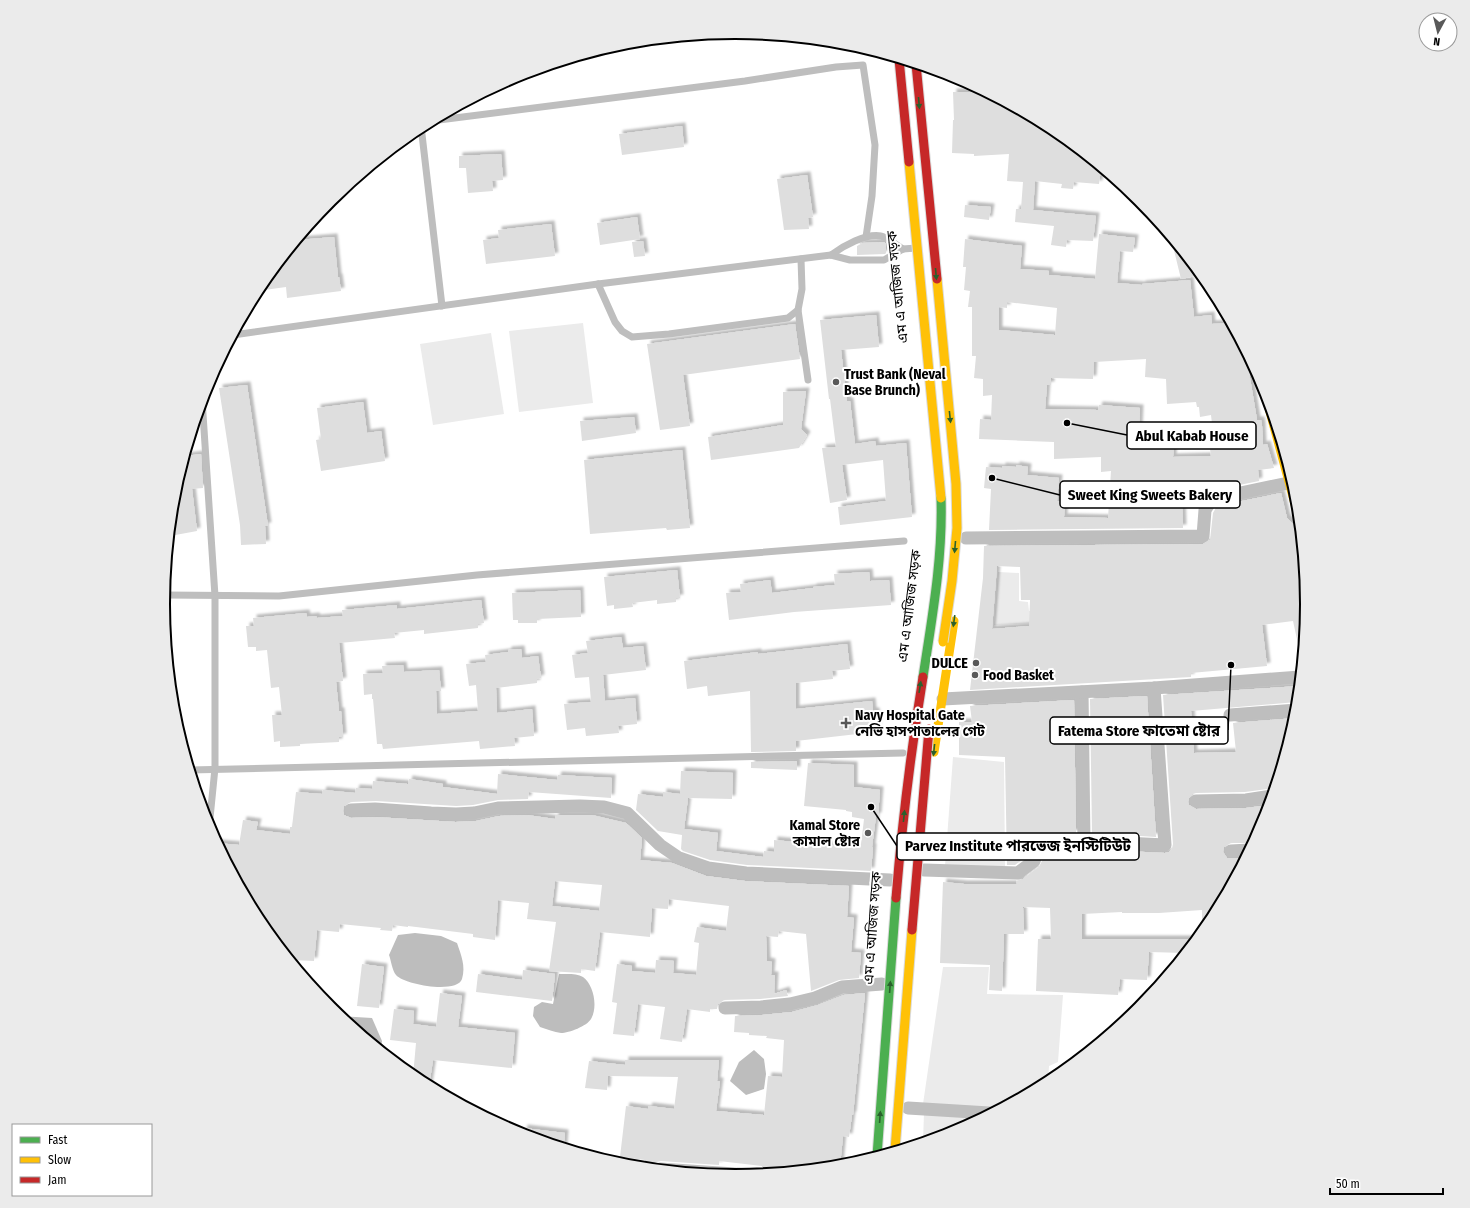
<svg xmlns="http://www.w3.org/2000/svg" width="1470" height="1208" viewBox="0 0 1470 1208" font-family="'Fira Sans Condensed','Noto Sans Bengali',sans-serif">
<defs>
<filter id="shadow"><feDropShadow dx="3.5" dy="-3.5" stdDeviation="1" flood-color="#0004"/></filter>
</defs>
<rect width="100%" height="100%" fill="#fff"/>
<g fill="#ebebeb">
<path d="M583,323L593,403L519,412L509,331Z"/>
<path d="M491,333L504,414L433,425L420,344Z"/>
<path d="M998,572L1019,573V601L1028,602L1029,611H1037V623L994,625Z"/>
<path d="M953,757L1004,762L1005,868L945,866Z"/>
<path d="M943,967H989L987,994L1063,995L1058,1062L1049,1066L1048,1082L998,1109L923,1104Z"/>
<path d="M924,1113L971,1117V1123L954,1133L923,1142Z"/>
</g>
<g fill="#bdbdbd">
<path d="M415,933L441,936L457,943C461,955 466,966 462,979C457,994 405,985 396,975C392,970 391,960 389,955L398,935Z"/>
<path d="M559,974C566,974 577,973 583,977C594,985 598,1007 591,1019C587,1026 569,1033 561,1033C554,1032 547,1029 540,1027L533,1016L534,1007L542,1002L553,1004Z"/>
<path d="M339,1016L372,1018L382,1041L381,1050Z"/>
<path d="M754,1050L764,1059L766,1074L764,1089L746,1095L730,1081L739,1062Z"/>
</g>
<g fill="#dedede" fill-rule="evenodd" filter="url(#shadow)">
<path d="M953,92H985L1053,129L1101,168L1099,184L1074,182L1073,189L1061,188L1062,184L1035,181L1033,210L1096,216L1093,241L1067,240L1066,247L1051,245L1054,226L1015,222L1016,209H1021L1023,182L1007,181L1009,154L974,156V154L952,153L953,120H954Z"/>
<path d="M682,126L684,147L622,155L619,134Z"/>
<path d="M501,154L503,180L492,181L493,191L468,193L466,168H459V156Z"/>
<path d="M807,175L813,217L808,218L809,229L784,230L777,179Z"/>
<path d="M965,205L991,207L989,220L964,217Z"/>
<path d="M637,217L640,239L600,245L597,223Z"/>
<path d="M551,224L555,256L486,264L483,240L499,238L498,230Z"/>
<path d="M1099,234L1135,238L1133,252L1120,251L1117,283L1142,285V284L1190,280L1194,317L1211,315L1212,324L1230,323L1249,358L1252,371L1249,372L1257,420H1261L1262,426L1263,445L1267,444L1274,468L1258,470L1259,481L1210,491L1207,493L1203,498H1182L1183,528L989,530L991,489L984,488L986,467L1002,468V466L1016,467V465L1028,467L1027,475L1059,478L1057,501L1065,502L1064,517L1108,518L1111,471L1101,472V457L1054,459V442L979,439L980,419L991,420L992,395L983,396V379L974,378L976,356H972V307H968L970,291L964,290L966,267H963L965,239L1022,246L1020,269L1049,271V275L1095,279ZM1007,302L1057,308L1055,335L999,330V307L1007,308ZM1146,359L1145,377L1166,379L1167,404L1196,402L1197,407H1199L1200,417L1211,415L1215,449H1210L1211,456L1173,457L1175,434L1139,431L1140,408L1099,405L1098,410L1045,409L1047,385H1051V378L1093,379L1094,362Z"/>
<path d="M334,237L338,277H339L341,291L287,298L286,287L257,291L297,240Z"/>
<path d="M1171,238L1187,258L1201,275L1181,279Z"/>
<path d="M643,241L645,256L634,257L632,242Z"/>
<path d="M884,242L886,244V253L885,254L857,255V246L863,243Z"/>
<path d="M876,315L879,347L841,350L847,401H850L855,444L875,441L876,446L906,443L912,517L840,525L838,507L886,501L883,460L842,465L847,500L830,503L822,448L836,447L830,399H829L820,320Z"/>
<path d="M795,324L800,359L683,375L690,426L660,430L647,344Z"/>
<path d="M247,385L268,526H265L266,544L241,545L240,525L219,388Z"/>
<path d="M806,391L801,429L807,435L799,448L711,460L708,437L783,425V392Z"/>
<path d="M363,402L367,433L381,431L385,461L321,471L316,440L321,439L317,408Z"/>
<path d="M634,417L636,433L582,441L580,421Z"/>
<path d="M682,450L690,528L667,530L666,528L590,534L584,460Z"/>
<path d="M201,454L203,488L192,489L197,531L170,536L174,492L185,456Z"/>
<path d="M1281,493L1287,518L1293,524L1303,564L1307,604L1302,652L1300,653L1293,621L1262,625L1267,666L1191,673V677L970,690L983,578L984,546L1203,544L1210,540L1213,513L1217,506ZM997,566L1020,567L1021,600H1030L1029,626L992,629Z"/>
<path d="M677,570L680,598H676V602L657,604V600L632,603L633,607L614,609V605L607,606L604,577Z"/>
<path d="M869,572L870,581L889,580L891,605L794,612L729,620L726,593L741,592L740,584L770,580L772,593L813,588V587L835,585L834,574Z"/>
<path d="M580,590L581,617L537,619V623H518V620H513L512,593Z"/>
<path d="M481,600L484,623L478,624V628L424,634V630L394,633L395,638L339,643L343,681L336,682L339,711H341L343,737H339V742L300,744V746L280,747V741L274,742L272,715H282L279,687L271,688L267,650L256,651V647H248L246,626H254L253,618L306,613L307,617L316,616L317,618L343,616L342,610L397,605V609Z"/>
<path d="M621,637L623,648L643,646L646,670L603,675L605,701L635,698L637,724L618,726L619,733L586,736L585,728L567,730L564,704L591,702L589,677L575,678L572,655L588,653L586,641Z"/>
<path d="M847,644L850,669L832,671L833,679L796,683V709L872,701L873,711H876L878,727L875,728V732L796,741V751L751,752L750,691L708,696L707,686L687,689L684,661L758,652V654Z"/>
<path d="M521,649L522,658L538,656L541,678L537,679V683L496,688L497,713L532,709L534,736L514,738L515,746L480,749L479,741L383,749L382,744H377L373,699H372V694L364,695L363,674L383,673L382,666L403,665L404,672L439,670L441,691H436L437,714L478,711L476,685L469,686L466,664L486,662L485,655L508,652V650Z"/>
<path d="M1299,686L1297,702L1191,711L1194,753L1236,752L1233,723L1295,718L1274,788L1245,792L1196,793L1192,794L1189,798L1188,802L1189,805L1196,809L1246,808L1269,805L1263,823L1253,843H1231L1224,847L1223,852L1227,858H1244V860L1210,922L1202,933V910L1159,913H1122V912L1082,914V939H1196L1185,953L1149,952L1147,980L1120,979L1118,995L1036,991L1038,939H1051L1050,908L1023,907L1024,934H1004L1002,991L989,990L990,965L940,963L943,882L964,884H1017L1016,881L1023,879L1039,867L1047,851L1084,849L1165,853L1169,852L1172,849L1173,844L1163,695Z"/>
<path d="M1147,696L1156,837L1092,833L1090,699Z"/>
<path d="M1074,700L1076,833L1037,836L1034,840L1027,856L1015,865H1007L1005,757L959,755V722H972L970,706Z"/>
<path d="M797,761V770L751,768V762Z"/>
<path d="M808,763L854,765V787L880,790L878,816H876L872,847H873L871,871L747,865L710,860L683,851L681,849L682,835L658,831L636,810L638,794L663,797V792L680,794L681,771L733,773L732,799L688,798L684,829L718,833L716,851L763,857L764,851L774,852V840L857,848L858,845H861L864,819L852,817V812L846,811V810L804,806Z"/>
<path d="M498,774L557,780L558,775L612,778L611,798L529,792L528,799L498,800L473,805L456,806L376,801L351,802L344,806L343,811L344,815L351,818L375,817L456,822L476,821L499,816L527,815L555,819V815H592L626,823L642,838L640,860L672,863L706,876L745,881L849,886L847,917L854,918L851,952L861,953L859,978L839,980L811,991L806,934L779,931L778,937L766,936L767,961L772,962L771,975H775L774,994L786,990L788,996L760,999L724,1000L718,1004L717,1009H710V1012L687,1009L682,1042L660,1039L665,1007L638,1004L634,1036L613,1034L617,1003L612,1002L617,964L632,966V971L655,973L656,960L674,961L673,973L696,975L699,943L694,942L697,927L726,931L729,906L669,899L668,909L652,908L650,937L600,932L595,971L581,969V973L549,971L556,922L527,919L529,903L498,900L495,940L473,937V934L408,926V927L393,925L392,931L380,930L381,928L340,924L339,932L317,930L314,961L291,960L259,922L217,843L239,845L243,820L258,822L256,830L290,834V827H292L296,792L322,794L323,790L355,793L356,788L372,789L373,781L408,784L409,779L443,784V787L497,794ZM555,881L602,885L599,911L552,906Z"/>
<path d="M362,964L384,967L379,1008L357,1006Z"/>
<path d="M523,970L555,974L552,1001L476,992L478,974L522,980Z"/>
<path d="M440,993L462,996L458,1027L515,1033L512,1068L433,1060L429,1086L413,1076L416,1043L390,1040L394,1009L414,1011L413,1024L436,1027Z"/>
<path d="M865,993L853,1115H852L849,1137L843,1136L840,1166L779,1172L762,1170V1166L719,1161V1165L661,1161L656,1162L653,1165L645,1164V1160L620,1157L626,1106L648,1109L649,1106L674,1109L678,1077L608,1076L607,1090L585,1088L589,1061L625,1065V1060H719L717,1081H720L716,1111L764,1115L768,1076L782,1077L784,1040L766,1038L767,1036L749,1035V1033L734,1032L735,1016L762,1015L792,1012L818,1005L844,995Z"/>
<path d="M524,1128L565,1133L564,1147L523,1135Z"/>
</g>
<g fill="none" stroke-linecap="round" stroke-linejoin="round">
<g stroke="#bebebe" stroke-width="7">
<path d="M431,121L745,81L836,67L863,65L875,145L872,196L866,237"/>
<path d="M421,126L442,306"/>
<path d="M831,255C843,246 866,233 881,236C887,237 898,246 903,249"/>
<path d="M598,284L615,322L622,331L632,337L669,334L788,318L798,310L802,289L801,259"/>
<path d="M798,310L808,380"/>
<path d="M233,335L598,284L831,255L850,260H884L903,249L916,248"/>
<path d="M202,399L215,596V768L209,828"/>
<path d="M164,595L279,596L477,575L904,541"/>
<path d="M190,770L903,753"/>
</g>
<g stroke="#bebebe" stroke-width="13">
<path d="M966,538L1203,536L1205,510L1212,499L1293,482"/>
<path d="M1082,692L1084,841"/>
<path d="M943,699L1154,688L1300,677"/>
<path d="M1230,715L1297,710"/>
<path d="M1196,801L1246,800L1272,796"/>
<path d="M351,810L375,809L431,813L456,814L474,813L498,808L580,806L604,807L627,813L660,845L679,858L708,868L746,873L890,880"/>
<path d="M1231,851L1249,850"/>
<path d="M924,870L1018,873L1034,861L1041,843L1084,841L1165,845L1154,688"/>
<path d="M725,1008L761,1007L790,1004L815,998L842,987L882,984"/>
<path d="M908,1108L989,1113"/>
<path d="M660,1169L749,1175"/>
</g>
<g stroke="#ffc107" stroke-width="9">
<path d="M1262,382L1298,515"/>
<path d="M934,752L954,621"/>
</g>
<defs>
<g id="fast-bridge">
<path d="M923,677C932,618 943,558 941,498"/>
<path d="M877,1156L896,898"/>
</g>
<g id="slow-bridge">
<path d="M909,162L941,498"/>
<path d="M937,279L956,484L957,528L952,581L943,642"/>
<path d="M895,1150L912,930"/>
</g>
<g id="jam-bridge">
<path d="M899,59L909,162"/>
<path d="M916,64L937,279"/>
<path d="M896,898C902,824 911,750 923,677"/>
<path d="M912,930L929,729"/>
</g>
</defs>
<use href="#fast-bridge" stroke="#dbdbdb" stroke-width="11" stroke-linecap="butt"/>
<use href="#slow-bridge" stroke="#dbdbdb" stroke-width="11" stroke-linecap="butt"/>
<use href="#jam-bridge" stroke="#dbdbdb" stroke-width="11" stroke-linecap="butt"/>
<use href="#fast-bridge" stroke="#4caf50" stroke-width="9"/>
<use href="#slow-bridge" stroke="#ffc107" stroke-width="9"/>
<use href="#jam-bridge" stroke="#c62828" stroke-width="9"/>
</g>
<defs><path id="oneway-solid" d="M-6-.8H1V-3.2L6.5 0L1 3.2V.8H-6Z"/></defs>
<g fill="#2a602c">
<use href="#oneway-solid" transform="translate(919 103) rotate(85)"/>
<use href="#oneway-solid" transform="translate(936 274) rotate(85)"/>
<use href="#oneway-solid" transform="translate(950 417) rotate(84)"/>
<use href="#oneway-solid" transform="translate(955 547) rotate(95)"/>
<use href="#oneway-solid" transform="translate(954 621) rotate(98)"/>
<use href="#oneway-solid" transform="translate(920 687) rotate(-81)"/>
<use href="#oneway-solid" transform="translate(934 750) rotate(96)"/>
<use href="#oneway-solid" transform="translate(904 816) rotate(-84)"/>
<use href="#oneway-solid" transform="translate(890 987) rotate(-86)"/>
<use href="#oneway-solid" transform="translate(880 1117) rotate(-86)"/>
</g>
<g fill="#595959" stroke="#fff" stroke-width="1.5">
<circle cx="836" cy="382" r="4"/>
<circle cx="976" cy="663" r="4"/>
<circle cx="975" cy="675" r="4"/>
<path d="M844 717h4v4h4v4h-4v4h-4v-4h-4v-4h4z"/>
<circle cx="868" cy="833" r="4"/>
</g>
<g text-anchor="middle" stroke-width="4" stroke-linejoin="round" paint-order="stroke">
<g font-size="14" fill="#000" stroke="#fff">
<text transform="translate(897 287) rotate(-96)" y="5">এম এ আজিজ সড়ক</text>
<text transform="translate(909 606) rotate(-83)" y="5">এম এ আজিজ সড়ক</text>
<text transform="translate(872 928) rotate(-86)" y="5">এম এ আজিজ সড়ক</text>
</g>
<g font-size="14" font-weight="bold" fill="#000" stroke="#fff" text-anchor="start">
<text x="844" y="379">Trust Bank (Neval<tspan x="844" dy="16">Base Brunch)</tspan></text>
<text x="968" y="668" text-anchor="end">DULCE</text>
<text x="983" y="680">Food Basket</text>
<text x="855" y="720">Navy Hospital Gate<tspan x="855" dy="16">নেভি হাসপাতালের গেট</tspan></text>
<text x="860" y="830" text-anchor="end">Kamal Store<tspan x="860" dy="16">কামাল ষ্টোর</tspan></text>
</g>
</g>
<path d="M0 0H1470V1208H0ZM170 604a565 565 0 1 1 1130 0a565 565 0 1 1-1130 0Z" fill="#ebebeb" fill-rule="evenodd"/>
<path fill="none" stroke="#000" stroke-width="2" d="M170 604a565 565 0 1 1 1130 0a565 565 0 1 1-1130 0Z"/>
<path fill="none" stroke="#000" stroke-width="1.5" d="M1067 423L1127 435M992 478L1060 495M1231 665L1228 730M871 807L897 846"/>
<g fill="#000" stroke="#fff" stroke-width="1.5">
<circle cx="1067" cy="423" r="4"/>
<circle cx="992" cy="478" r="4"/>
<circle cx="1231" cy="665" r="4"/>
<circle cx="871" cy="807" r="4"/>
</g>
<g fill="#fff" stroke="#000" stroke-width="1.5">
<rect x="1127" y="422" width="129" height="27" rx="4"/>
<rect x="1060" y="481" width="180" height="27" rx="4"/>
<rect x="1050" y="717" width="178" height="27" rx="4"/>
<rect x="897" y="833" width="242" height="27" rx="4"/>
</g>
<g font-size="15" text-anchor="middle" font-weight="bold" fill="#000">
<text x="1192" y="441">Abul Kabab House</text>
<text x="1150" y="500">Sweet King Sweets Bakery</text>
<text x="1139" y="736">Fatema Store ফাতেমা ষ্টোর</text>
<text x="1018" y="851">Parvez Institute পারভেজ ইনস্টিটিউট</text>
</g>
<rect x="12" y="1124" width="140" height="72" fill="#ffffff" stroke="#999999"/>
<rect x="20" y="1137" width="20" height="6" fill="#4caf50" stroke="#999999"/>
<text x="48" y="1144" font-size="12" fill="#000000">Fast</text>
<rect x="20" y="1157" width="20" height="6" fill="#ffc107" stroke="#999999"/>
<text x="48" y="1164" font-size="12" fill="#000000">Slow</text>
<rect x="20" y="1177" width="20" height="6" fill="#c62828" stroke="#999999"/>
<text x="48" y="1184" font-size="12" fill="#000000">Jam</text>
<g transform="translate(1438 32) rotate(187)"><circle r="19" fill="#ffffff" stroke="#999999"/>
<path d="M0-3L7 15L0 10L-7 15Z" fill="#595959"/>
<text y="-6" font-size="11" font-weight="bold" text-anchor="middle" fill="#000000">N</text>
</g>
<path d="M1330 1188v6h113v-6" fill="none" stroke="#000000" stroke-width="2"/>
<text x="1336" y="1188" font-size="12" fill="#000000" stroke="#ffffff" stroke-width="3" paint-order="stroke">50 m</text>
</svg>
